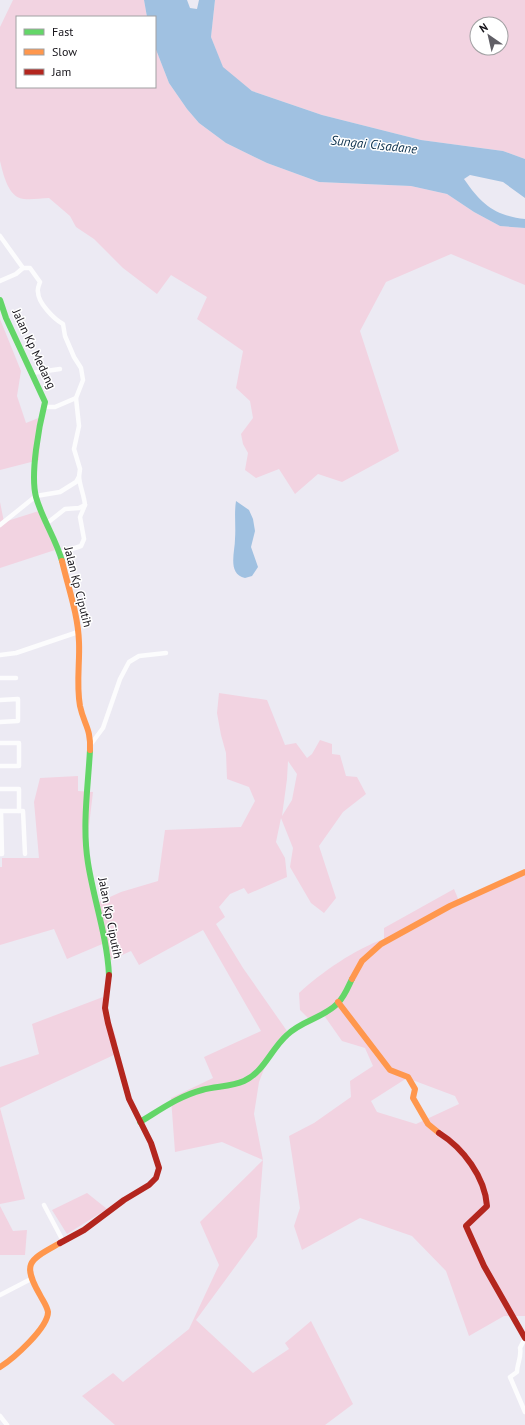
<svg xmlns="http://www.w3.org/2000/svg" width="525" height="1425" viewBox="0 0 525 1425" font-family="'PT Sans',sans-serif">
<rect width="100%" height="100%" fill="#eceaf3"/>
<g fill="#f2d3e1" fill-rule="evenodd">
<path d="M13,0H144L147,17H17V87H155V47L169,83L187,109L199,123L226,143L267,163L319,182L411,186L447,194L474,212L500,226L525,228V285L451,254L386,282L360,331L399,451L342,482L318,474L295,494L279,469L256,478L245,470L248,453L243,444L241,434L253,418L250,401L236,388L243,351L197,319L207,297L171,275L157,294L123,268L94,239L76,227L70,216L49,198C41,198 32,200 24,199C8,198 3,173 0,161V27Z"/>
<path d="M215,0H525V159L503,151L421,140L322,115L252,91L223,68L211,37ZM477,24H501V48H477Z"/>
<path d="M0,319L21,371L17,396L26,423L41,417L39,460L0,470Z"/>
<path d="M0,502L4,522L42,510L55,550L0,568Z"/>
<path d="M219,693L267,700L285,745L296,743L307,758L312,754L320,740L332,744V754L340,755L346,776L357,777L366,794L343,812L319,846L336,898L324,913L311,903L290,867L293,848L281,818L276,842L285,858L287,877L248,894L244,888L230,894L219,907L225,917L216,924L243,968L287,1031L273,1046L259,1082L254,1114L263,1160L257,1237L196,1320L253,1373L289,1349L285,1343L311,1321L353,1404L325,1425H115L82,1396L113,1373L123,1382L189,1329L219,1265L200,1222L263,1160L222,1142L175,1152L171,1098L213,1078L204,1057L261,1031L203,930L139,965L131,951L111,960L107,942L67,959L54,929L0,945V867H2V858H39L34,802L40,778L78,776V791L93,792L86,851L99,902L121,892L158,881L165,830L241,827L255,801L249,787L227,779L226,753L221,735L217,713ZM288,761L297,774L292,800L282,816L287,779Z"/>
<path d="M525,875V1316H504L469,1336L446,1271L412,1236L360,1218L302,1250L294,1226L300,1208L289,1136L314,1123L351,1097L350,1081L373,1066L365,1048L342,1041L323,1014L311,1021L300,1010L299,993C322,972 355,949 384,939V928L454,889L459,901ZM407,1078L455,1096L459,1104L416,1124L377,1112L371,1101Z"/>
<path d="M103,997L117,1041L116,1054L0,1108L25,1199L0,1204V1067L39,1054L32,1024Z"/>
<path d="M87,1193L107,1209L67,1234L52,1210Z"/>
<path d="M0,1206L13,1231L27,1230L25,1255H0Z"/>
</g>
<g fill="#a0c1e1">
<path d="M144,0H187L190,8L197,9L199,0H215L211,37L223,67L252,91L322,115L421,140L503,151L525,159V198L503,182L470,175L464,179C482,205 494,215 525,219V228L500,226L474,212L447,194L411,186L319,182L267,163L226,143L199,123L187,109L169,83L155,47V17H147Z"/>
<path d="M236,501L249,510L253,519L255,531L251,547L258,567L252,576L245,578C227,574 235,552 235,539C236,526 234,514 236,501Z"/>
</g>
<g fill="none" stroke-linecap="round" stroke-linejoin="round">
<g stroke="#fcfcfd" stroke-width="4.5">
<path d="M0,236L23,268H30L40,282C39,285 37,289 38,292C38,303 54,319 63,324L65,336L74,357L81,368L83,380L76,398L79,426L74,449L80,469L79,477L76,482L60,492L36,496L0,525"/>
<path d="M0,281L16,274L23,268"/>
<path d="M32,373L60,369"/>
<path d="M45,407H55L76,398"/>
<path d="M46,524L65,509L79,508L85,505C84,495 80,487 79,477"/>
<path d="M60,553L81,546L84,539L80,517L85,505"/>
<path d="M0,655L16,653L78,632"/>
<path d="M0,678H16"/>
<path d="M0,700L18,699V721L0,722"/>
<path d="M0,743H19V766H0"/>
<path d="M91,744L103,728L120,679L129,662L139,656L166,653"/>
<path d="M0,789H19V811"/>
<path d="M0,811H23L25,854"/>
<path d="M0,854H2L1,811"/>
<path d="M44,1205L63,1241"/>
<path d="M0,1295L31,1279"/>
<path d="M525,1338L520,1348C522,1356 517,1364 517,1372L510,1377L525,1412"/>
<path d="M0,1416L7,1425"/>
</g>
<g stroke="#63d668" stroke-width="6">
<path d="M0,300L6,318L45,402C39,426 30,474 36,497C42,519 56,539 62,561"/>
<path d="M90,750C88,787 82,826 88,863C94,901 107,936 109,975"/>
<path d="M140,1122C160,1110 179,1096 202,1090C216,1086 231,1087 244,1081C264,1072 271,1049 287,1035C302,1020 324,1018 338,1003C345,996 348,987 352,979"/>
</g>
<g stroke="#ff974d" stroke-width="6">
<path d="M62,561C68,587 78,614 79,642C80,663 76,684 80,706C84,725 91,728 90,750"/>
<path d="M352,979L362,961L381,944L450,906L525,872"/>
<path d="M338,1002L390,1070L408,1077L415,1089L413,1098L428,1124L439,1133"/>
<path d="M0,1367C13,1359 48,1328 48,1312C47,1306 43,1301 40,1295C21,1262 30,1260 60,1243"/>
</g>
<g stroke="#b3261e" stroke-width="6">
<path d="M439,1133C463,1148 485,1177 487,1206L466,1226L484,1266L525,1338"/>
<path d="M60,1243L84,1230L124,1200L149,1185L156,1178L159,1168L151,1143L129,1099L108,1023L105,1008L109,975"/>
</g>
</g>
<g text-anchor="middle" stroke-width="3" stroke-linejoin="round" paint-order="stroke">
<g font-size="12" fill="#151319" stroke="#fff">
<text transform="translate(34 349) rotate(65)" y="4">Jalan Kp Medang</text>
<text transform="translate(78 587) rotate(76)" y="4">Jalan Kp Ciputih</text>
<text transform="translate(110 918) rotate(79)" y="4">Jalan Kp Ciputih</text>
</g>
<g font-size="13" font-style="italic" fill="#0a2f4b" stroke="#fff">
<text transform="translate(374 144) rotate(6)" y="5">Sungai Cisadane</text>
</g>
</g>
<rect x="16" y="16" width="140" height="72" fill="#ffffff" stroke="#a1a1a3"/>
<rect x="24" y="29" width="20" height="6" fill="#63d668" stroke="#a1a1a3"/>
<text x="52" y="36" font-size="12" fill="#151319">Fast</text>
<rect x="24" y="49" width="20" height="6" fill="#ff974d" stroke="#a1a1a3"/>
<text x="52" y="56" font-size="12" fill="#151319">Slow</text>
<rect x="24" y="69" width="20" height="6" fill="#b3261e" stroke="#a1a1a3"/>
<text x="52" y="76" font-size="12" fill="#151319">Jam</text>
<g transform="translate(489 36) rotate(326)"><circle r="19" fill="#ffffff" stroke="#a1a1a3"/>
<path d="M0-3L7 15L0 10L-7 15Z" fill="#605e65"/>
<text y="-6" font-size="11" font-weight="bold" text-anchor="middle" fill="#151319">N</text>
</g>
</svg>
